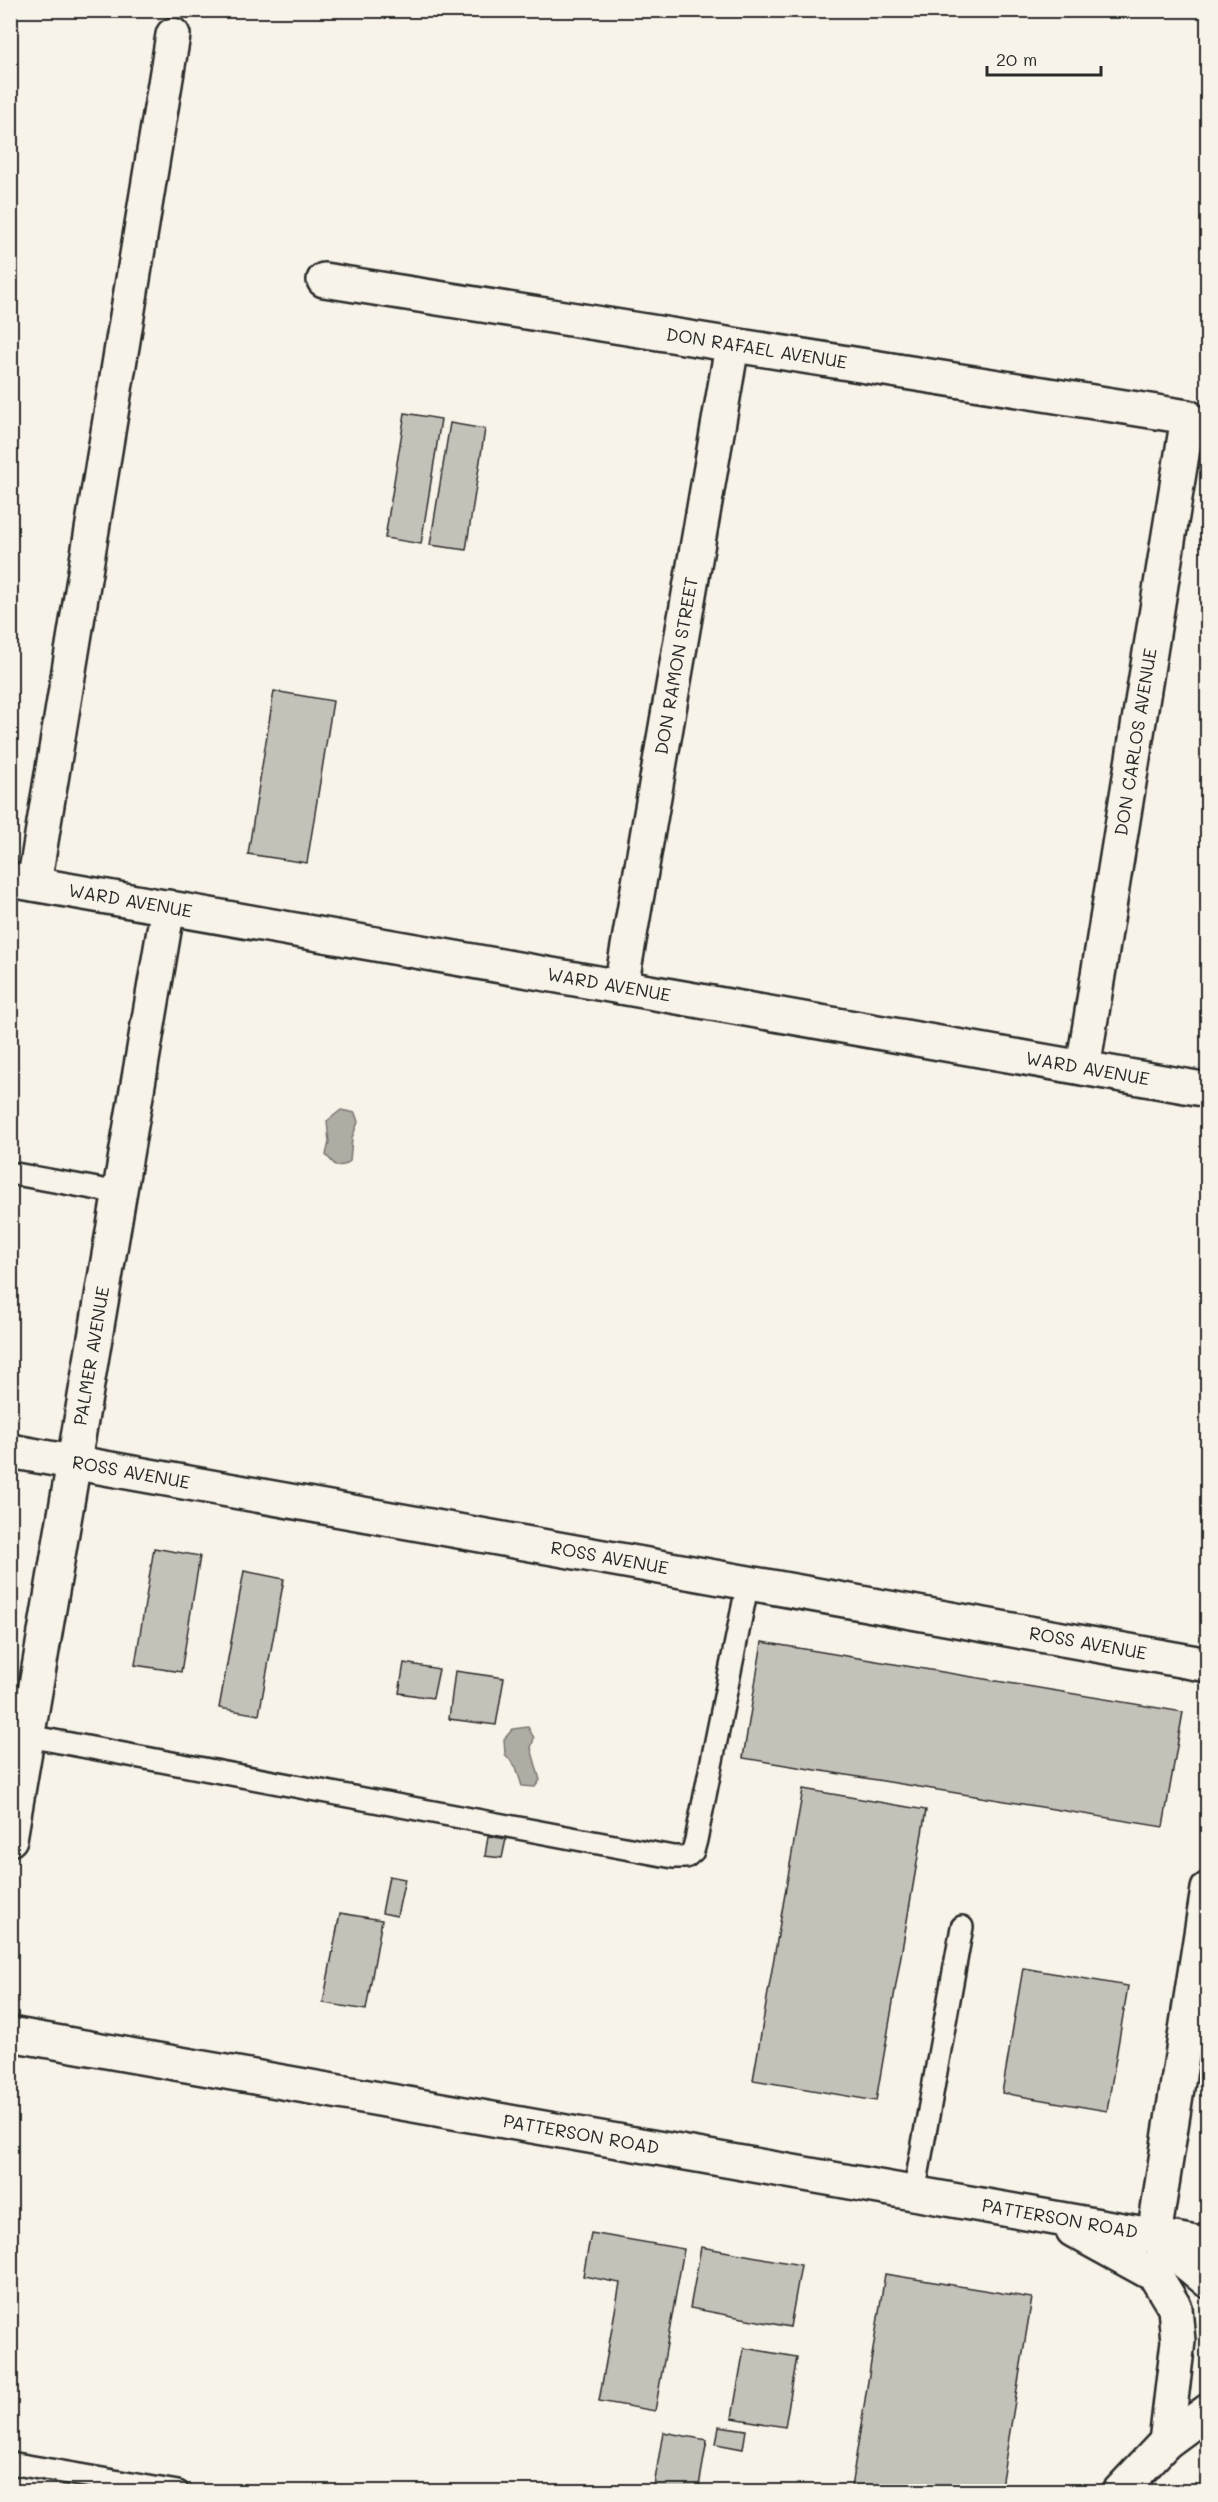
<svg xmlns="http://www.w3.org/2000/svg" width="1218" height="2502" viewBox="0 0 1218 2502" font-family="Mali,sans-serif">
<rect width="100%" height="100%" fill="#f7f3e8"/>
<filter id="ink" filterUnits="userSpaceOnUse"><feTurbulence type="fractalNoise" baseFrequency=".0167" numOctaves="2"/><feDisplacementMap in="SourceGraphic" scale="12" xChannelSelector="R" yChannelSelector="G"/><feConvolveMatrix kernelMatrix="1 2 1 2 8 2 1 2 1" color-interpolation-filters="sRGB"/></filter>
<g filter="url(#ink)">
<g fill="#afaca4" stroke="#7a7874" stroke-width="1.5">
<path d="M341,1110L355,1113L358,1122L352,1138L350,1161L344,1165L336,1166L326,1155L329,1142L327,1121Z"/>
<path d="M528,1727L534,1738L531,1748L540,1780L535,1787L522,1786L516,1767L505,1754L504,1739L513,1729Z"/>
</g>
<g fill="#c4c1b9" stroke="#2b2b2b" stroke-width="1.5">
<path d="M405,413L441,419L421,544L385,538Z"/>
<path d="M450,423L485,429L466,550L430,545Z"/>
<path d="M274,691L333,701L307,863L248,854Z"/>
<path d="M154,1548L200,1556L181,1672L135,1665Z"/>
<path d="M244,1571L284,1579L259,1715L219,1708Z"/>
<path d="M762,1642L1183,1712L1163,1827L743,1758Z"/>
<path d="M404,1663L439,1669L433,1698L399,1693Z"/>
<path d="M455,1671L504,1678L496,1725L449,1719Z"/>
<path d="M803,1789L926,1810L876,2101L753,2080Z"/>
<path d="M488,1836L506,1839L502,1858L485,1856Z"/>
<path d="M389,1876L405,1879L397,1916L382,1913Z"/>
<path d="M340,1913L382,1920L366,2010L323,2003Z"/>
<path d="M1023,1968L1128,1986L1107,2111L1002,2093Z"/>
<path d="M591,2233L684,2249L655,2411L599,2401L620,2283L583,2276Z"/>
<path d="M701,2247L801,2265L790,2327L690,2308Z"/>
<path d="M885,2274L1032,2298L1000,2492H873L851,2488Z"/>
<path d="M744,2348L797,2357L785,2427L732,2418Z"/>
<path d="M719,2426L746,2430L743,2449L716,2444Z"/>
<path d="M663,2432L707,2440L698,2492H653Z"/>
</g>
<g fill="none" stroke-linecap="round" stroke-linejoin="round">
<defs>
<g id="service">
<path d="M10,1173L120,1193"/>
<path d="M28,1736L673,1857H686L693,1851L696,1840L748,1582"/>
<path d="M914,2194L962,1927"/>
<path d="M10,2463L178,2492"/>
</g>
<g id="minor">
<path id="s1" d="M324,280L1188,417L1083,1068"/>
<path id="s2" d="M10,880L1208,1090"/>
<path d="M34,884L173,35"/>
<path id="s3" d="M621,987L732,346"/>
<path id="s4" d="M10,1451L1208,1665"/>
<path id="s5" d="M10,1839L168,907"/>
<path d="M1154,2236L1208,1889"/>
</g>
<g id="secondary">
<path id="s6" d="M10,2034L1208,2245"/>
<path d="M1073,2230L1155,2275L1175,2308L1178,2341L1166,2442"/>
<path d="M1155,2237L1208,2281"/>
</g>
<path id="primary" d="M1119,2492L1166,2442L1208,2411"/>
</defs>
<use href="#service" stroke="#2b2b2b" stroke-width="26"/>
<use href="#minor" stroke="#2b2b2b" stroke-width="38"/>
<use href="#secondary" stroke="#2b2b2b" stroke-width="38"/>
<use href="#primary" stroke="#2b2b2b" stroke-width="38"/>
<use href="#service" stroke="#f7f3e8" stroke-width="21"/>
<use href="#minor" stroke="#f7f3e8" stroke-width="33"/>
<use href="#secondary" stroke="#f7f3e8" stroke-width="33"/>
<use href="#primary" stroke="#f7f3e8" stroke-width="33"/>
</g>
</g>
<g text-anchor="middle" stroke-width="4.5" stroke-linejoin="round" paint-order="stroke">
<g font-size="18" fill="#2b2b2b" stroke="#f7f3e8">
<text dy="6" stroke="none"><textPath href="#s1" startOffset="438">DON RAFAEL AVENUE</textPath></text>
<text dy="6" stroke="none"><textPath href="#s3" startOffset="326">DON RAMON STREET</textPath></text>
<text transform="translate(1136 742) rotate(-81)" y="6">DON CARLOS AVENUE</text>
<text dy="6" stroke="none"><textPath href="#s2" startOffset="122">WARD AVENUE</textPath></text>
<text dy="6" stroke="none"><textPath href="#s2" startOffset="608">WARD AVENUE</textPath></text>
<text dy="6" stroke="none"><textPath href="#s2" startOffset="1094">WARD AVENUE</textPath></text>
<text dy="6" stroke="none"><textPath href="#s5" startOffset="490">PALMER AVENUE</textPath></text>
<text dy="6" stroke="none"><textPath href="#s4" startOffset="123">ROSS AVENUE</textPath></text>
<text dy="6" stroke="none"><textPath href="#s4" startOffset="609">ROSS AVENUE</textPath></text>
<text dy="6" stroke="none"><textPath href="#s4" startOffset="1095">ROSS AVENUE</textPath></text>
<text dy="6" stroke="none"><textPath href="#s6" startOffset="580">PATTERSON ROAD</textPath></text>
<text dy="6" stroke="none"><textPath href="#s6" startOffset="1066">PATTERSON ROAD</textPath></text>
</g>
</g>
<rect width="1218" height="2502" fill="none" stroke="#f7f3e8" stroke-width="36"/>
<rect x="18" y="18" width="1182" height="2466" fill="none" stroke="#2b2b2b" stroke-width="2" filter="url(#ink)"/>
<path d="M987 66v9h114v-9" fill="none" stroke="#2b2b2b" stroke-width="3"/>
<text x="996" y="66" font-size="18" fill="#2b2b2b" stroke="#f7f3e8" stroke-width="4.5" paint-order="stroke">20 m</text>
</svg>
